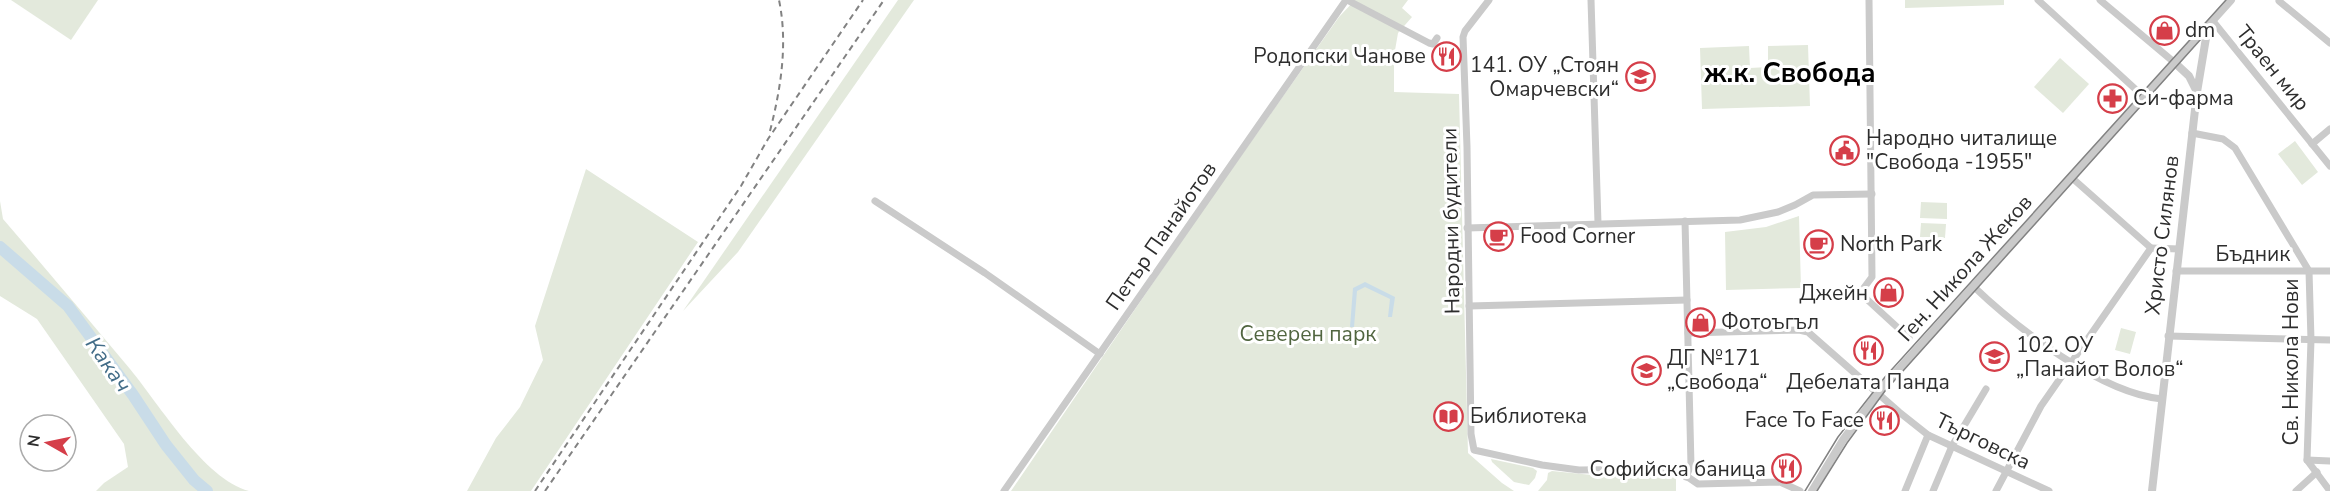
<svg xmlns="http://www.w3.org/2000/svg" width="2330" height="491" viewBox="0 0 2330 491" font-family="'Nunito Sans',sans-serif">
<rect width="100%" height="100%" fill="#fff"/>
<g fill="#e3e9dc">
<path d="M11,0H98L71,40Z"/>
<path d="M898,0H914L738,252L683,311Z"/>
<path d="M1355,0H1408L1402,8L1412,17L1398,33L1394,56V92L1459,94L1468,453L1502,483L1514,491H1011L1198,217L1339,17Z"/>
<path d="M1905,0H2004V5L1905,8Z"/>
<path d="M1808,45L1810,106L1702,109L1700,48L1749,46L1750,68L1768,67V46Z"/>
<path d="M2060,58L2089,84L2063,113L2034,87Z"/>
<path d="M2295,141L2318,172L2302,185L2278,154Z"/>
<path d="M586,169L698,242L531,491H467L496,438L520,407L543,360L535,326Z"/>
<path d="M0,201L3,219C46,269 88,319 130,369C159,404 204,479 249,491H96L104,483L128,467L124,444L37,319L0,296Z"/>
<path d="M1921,202L1947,203V219L1920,218Z"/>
<path d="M1799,216L1801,288L1726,290L1725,232L1766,227Z"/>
<path d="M1921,223L1946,224L1945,238L1920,237Z"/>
<path d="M2121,328L2136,332L2130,354L2115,350Z"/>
<path d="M1491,459L1533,468L1537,471L1535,478L1529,485L1514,482L1492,462Z"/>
<path d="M1552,471L1592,475L1676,474V491H1538L1547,480L1548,473Z"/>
</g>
<path fill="#c9dce8" d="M1365,282L1395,297L1392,317H1388L1390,299L1365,287L1357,291L1354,327H1350L1353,288Z"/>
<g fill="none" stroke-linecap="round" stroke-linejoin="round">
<path stroke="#c9dce8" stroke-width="12" d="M0,247L68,306L133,395L166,445L194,480L207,491"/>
<g stroke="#cacaca" stroke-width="7">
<path d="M1347,0L1429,43L1433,44L1437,38"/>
<path d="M1489,0L1465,31L1463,37L1467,147L1471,434L1474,450L1542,465L1579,470L1676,469L1698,484L1780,482L1800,491"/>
<path d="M1591,0L1598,223"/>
<path d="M1869,0L1872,277L1860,293L1909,338"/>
<path d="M2038,0L2144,97"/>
<path d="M2100,0L2175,63"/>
<path d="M2279,1L2330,43"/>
<path d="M2212,20L2330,166"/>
<path d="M2192,133L2223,139L2235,148L2309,271L2311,340L2307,460L2330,491"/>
<path d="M2312,144L2330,129"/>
<path d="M2071,177L2151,248"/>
<path d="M875,201L985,273L1100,354"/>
<path d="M1685,221L1691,465L1686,477"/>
<path d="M1467,228L1740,220L1778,212L1795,205L1813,195L1872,194"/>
<path d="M2176,271H2330"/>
<path d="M1973,286C2017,328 2100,393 2162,399"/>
<path d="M1469,306L1687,300"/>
<path d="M1688,333L1799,330L1808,332L1899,412L1928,435L2049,491"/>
<path d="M2168,336L2330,340"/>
<path d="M2307,460L2330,461"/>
<path d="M1004,491L1346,0"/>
<path d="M1905,491L1928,435"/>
<path d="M1933,491L1952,446L1986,389"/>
<path d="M1996,491L2041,406L2151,248L2179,249"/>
<path d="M2296,491L2317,472"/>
</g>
<g stroke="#cacaca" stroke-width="8">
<path d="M2175,63L2189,76L2197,92"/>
<path d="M1812,491L1843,440L1882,388L2231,0"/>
<path d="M2152,491L2197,92L2208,26"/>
</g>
<g stroke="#828282" stroke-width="1.5">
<path d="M1805,491L1838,437L1885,377L2226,0"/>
<path d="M1817,491L1847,443L1885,391L2201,39"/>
</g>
<g stroke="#828282" stroke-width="2" stroke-dasharray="6 4.5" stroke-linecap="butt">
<path d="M770,131C781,88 788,43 779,0"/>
<path d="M535,491L741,186L768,139L863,0"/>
<path d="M545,491L884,0"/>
</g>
</g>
<defs>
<symbol id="shop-ring" viewBox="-11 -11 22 22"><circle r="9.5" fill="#fff" stroke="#d53e49" stroke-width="1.5"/><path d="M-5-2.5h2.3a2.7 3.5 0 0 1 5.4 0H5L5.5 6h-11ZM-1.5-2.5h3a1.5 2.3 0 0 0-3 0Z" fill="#d53e49"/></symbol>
<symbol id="restaurant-ring" viewBox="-11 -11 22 22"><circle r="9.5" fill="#fff" stroke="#d53e49" stroke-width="1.5"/><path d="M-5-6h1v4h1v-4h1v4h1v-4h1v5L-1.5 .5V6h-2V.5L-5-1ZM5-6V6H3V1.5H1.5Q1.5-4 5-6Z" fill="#d53e49"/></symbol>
<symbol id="school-ring" viewBox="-11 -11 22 22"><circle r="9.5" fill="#fff" stroke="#d53e49" stroke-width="1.5"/><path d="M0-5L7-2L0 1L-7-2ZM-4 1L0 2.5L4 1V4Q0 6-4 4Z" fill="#d53e49"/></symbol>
<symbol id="pharmacy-ring" viewBox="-11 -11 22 22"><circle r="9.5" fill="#fff" stroke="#d53e49" stroke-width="1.5"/><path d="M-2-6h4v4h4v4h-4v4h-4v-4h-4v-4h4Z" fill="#d53e49"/></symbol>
<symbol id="civic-ring" viewBox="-11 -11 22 22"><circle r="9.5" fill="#fff" stroke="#d53e49" stroke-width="1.5"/><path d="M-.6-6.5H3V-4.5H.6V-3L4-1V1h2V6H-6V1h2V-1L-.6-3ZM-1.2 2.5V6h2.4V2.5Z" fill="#d53e49"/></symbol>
<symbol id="cafe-ring" viewBox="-11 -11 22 22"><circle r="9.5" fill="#fff" stroke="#d53e49" stroke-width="1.5"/><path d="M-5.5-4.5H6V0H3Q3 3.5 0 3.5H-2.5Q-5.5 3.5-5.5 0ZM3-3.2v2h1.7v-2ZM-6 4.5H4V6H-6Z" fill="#d53e49"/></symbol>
<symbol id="library-ring" viewBox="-11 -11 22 22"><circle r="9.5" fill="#fff" stroke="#d53e49" stroke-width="1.5"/><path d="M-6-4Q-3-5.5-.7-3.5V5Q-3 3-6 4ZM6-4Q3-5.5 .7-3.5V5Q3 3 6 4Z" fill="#d53e49"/></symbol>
</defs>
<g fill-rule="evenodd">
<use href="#shop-ring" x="2148" y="14" width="33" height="33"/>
<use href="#restaurant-ring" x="1430" y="40" width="33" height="33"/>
<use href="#school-ring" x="1624" y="60" width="33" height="33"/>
<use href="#pharmacy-ring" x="2096" y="82" width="33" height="33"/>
<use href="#civic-ring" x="1828" y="134" width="33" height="33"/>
<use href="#cafe-ring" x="1482" y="220" width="33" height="33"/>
<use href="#cafe-ring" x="1802" y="228" width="33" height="33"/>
<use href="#shop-ring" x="1872" y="276" width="33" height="33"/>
<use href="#shop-ring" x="1684" y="306" width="33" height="33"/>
<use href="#restaurant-ring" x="1852" y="334" width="33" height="33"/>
<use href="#school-ring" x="1978" y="340" width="33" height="33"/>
<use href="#school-ring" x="1630" y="354" width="33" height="33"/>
<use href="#library-ring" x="1432" y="400" width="33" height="33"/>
<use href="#restaurant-ring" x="1868" y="404" width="33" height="33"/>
<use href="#restaurant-ring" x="1770" y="452" width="33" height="33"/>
</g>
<g text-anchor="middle" stroke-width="6" stroke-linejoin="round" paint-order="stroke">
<g font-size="21" fill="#2d2d2d" stroke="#fff" text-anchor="start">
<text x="2185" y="37">dm</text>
<text x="1426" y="63" text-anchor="end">Родопски Чанове</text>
<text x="1619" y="72" text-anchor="end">141. ОУ „Стоян<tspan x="1619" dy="24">Омарчевски“</tspan></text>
<text x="2133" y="105">Си-фарма</text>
<text x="1866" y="145">Народно читалище<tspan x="1866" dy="24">"Свобода -1955"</tspan></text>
<text x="1520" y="243">Food Corner</text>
<text x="1840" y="251">North Park</text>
<text x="1868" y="300" text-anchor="end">Джейн</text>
<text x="1721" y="329">Фотоъгъл</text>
<text x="2016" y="352">102. ОУ<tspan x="2016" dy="24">„Панайот Волов“</tspan></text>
<text x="1667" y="365">ДГ №171<tspan x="1667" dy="24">„Свобода“</tspan></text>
<text x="1868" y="389" text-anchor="middle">Дебелата Панда</text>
<text x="1470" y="423">Библиотека</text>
<text x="1864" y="427" text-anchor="end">Face To Face</text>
<text x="1766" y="476" text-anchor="end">Софийска баница</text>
</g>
<g font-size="21" fill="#2d2d2d" stroke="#fff">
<text transform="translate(2273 68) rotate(51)" y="7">Траен мир</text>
<text transform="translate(1451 221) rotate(-91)" y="7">Народни будители</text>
<text transform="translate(2162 235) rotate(-83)" y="7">Христо Силянов</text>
<text transform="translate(1161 236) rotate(-55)" y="7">Петър Панайотов</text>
<text x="2253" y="261">Бъдник</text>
<text transform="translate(1965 268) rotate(-48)" y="7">Ген. Никола Жеков</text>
<text transform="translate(2291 362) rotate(-90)" y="7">Св. Никола Нови</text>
<text transform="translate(1983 441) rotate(26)" y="7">Търговска</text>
</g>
<g font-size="21" fill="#50653f" stroke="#fff">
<text x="1308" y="341">Северен парк</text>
</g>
<g font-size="22" font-style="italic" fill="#436d88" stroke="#fff">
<text transform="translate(109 364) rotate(55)" y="8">Какач</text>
</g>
<g font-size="27" font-weight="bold" fill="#000" stroke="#fff">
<text x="1790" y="82">ж.к. Свобода</text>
</g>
</g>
<g transform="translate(48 443) rotate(279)"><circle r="28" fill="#ffffff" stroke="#ababab" stroke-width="1.5"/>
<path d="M0-4.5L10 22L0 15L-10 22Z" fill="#d53e49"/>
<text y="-9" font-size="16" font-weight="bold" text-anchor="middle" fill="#2d2d2d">N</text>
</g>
</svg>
